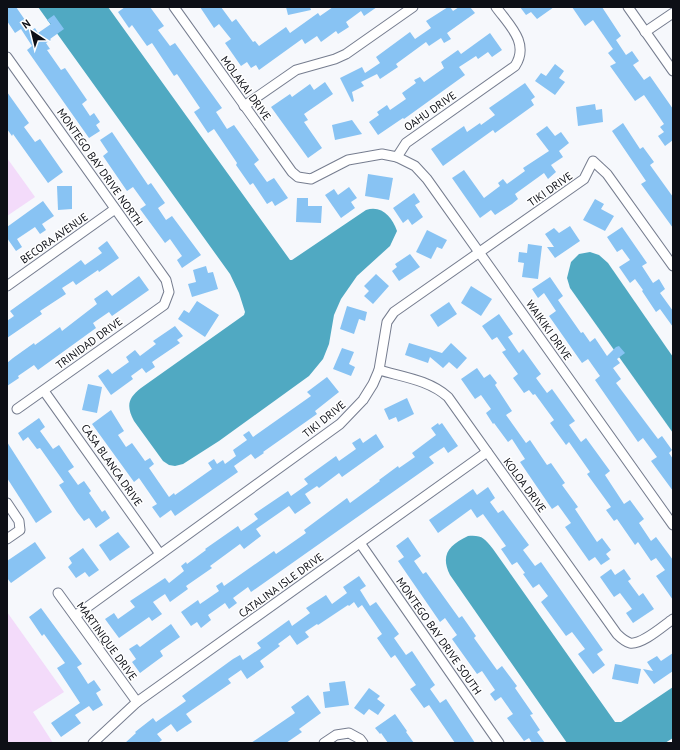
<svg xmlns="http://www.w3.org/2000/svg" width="680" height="750" viewBox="0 0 680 750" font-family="'PT Sans',sans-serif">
<rect width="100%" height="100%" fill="#f6f8fc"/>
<g fill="#f3dbfa">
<path d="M7,158L35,197L7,216Z"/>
<path d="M7,612L64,692L33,712L53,743H7Z"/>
</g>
<g fill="#50a9c2">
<path d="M38,7H108L290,260H292L366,210C382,205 392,217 397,231L390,246L357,276L341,299L334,315L329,344L323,359L309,376L219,441L183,464L175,466L169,465L163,461L134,421C126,406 128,398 141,388L244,315L245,312L239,293L230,274Z"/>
<path d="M590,252L599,255L608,263L673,357V433L570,288L567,278L571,262L579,254Z"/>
<path d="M468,536C482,535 484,538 493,549L615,722H621L673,687V738L665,743H567L450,575C440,555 449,545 468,536Z"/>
</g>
<g fill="#88c3f3">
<path d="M7,7H16L32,30L35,28L38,33L51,24L47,20L54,15L64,29L50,39L51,40L46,43L50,49L47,50L61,70L65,68L87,100L82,104L90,116L94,113L100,122L96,125L100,131L89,138L27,50L32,46L21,29L15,33L7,21Z"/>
<path d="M125,7H150L164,26L158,30L170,46L175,43L222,108L216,112L227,129L234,125L259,160L254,164L267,182L274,178L288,198L275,206L272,201L267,204L253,183L250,185L236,165L237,163L214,129L208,133L194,112L200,108L177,74L174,76L152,43L147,46L132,25L129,28L118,12Z"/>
<path d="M200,7H221L232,22L236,19L253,42L255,41L259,46L286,27L290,33L318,13L320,16L333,7H377L364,16L361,11L346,22L349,27L338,34L336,31L321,42L317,36L305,44L302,39L259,70L256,65L251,68L247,62L241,66L225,43L231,39L219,24L214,28Z"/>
<path d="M286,7H310L311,10L288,15Z"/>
<path d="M448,7H450L453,11L459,7H470L475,13L447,33L451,39L444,43L441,38L429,46L426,42L396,64L398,67L380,79L377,74L361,82L364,86L352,92L354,101L352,102L340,78L362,67L365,73L380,63L376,57L410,32L415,39L431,28L426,21Z"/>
<path d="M520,7H554L537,19L531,12L526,15Z"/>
<path d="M572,7H602L621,36L616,40L626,55L632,51L639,61L633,65L644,80L650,76L673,109V140L665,146L658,136L664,132L660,127L664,124L644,95L635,101L610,66L616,63L608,53L613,49L593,20L585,26Z"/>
<path d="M490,33L502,50L492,57L488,52L478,59L476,56L459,67L465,75L404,119L403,118L378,135L369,122L379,115L377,112L387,105L390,110L406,99L402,93L416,83L414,80L420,77L424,82L444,68L441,62L458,50L461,54Z"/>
<path d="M555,64L564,71L559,78L565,82L555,95L535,81L541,73L546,76Z"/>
<path d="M325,82L333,94L304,114L308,120L304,122L322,148L308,158L271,107L290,94L292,97L310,84L314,90Z"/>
<path d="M525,83L535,97L531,100L534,105L495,133L493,130L443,166L431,149L464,126L467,132L480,123L481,125L495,115L489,108Z"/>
<path d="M7,92L29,123L24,127L35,142L40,139L63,172L48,183L13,134L12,136L7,129Z"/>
<path d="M595,104L596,110L602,109L603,122L578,126L576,107Z"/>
<path d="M352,120L362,134L335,140L332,125Z"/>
<path d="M623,123L640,149L643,147L654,162L650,165L673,197V228L641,184L646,181L612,131Z"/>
<path d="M547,126L555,136L561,132L569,143L559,151L563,157L551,165L556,172L548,179L544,173L515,194L518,199L512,204L495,215L491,210L480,218L452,178L464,170L484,198L500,186L498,183L503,179L507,184L525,171L523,168L549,151L536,134Z"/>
<path d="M112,132L148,185L151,183L165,203L158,208L166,220L172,216L201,255L182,268L177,260L182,256L170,239L165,243L140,209L146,205L133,187L127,191L103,156L108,152L100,140Z"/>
<path d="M368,174L393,178L389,200L365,196Z"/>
<path d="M57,186H72V209L58,210Z"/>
<path d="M349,187L357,198L351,202L355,208L341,218L325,195L334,189L338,195Z"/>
<path d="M414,193L420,202L415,205L423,217L412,225L408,219L403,223L393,208Z"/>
<path d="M297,198H308V206H322L321,223L296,222Z"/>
<path d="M595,199L604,204L601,209L614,216L605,231L583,220Z"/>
<path d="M43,201L54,216L42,224L46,230L40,234L35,227L17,239L22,247L16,251L7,238V227Z"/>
<path d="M570,226L580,241L555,258L547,247H554L545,234L554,228L559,233Z"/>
<path d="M622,227L647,263L642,266L653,283L659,279L665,289L660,293L673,311V327L660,309L656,312L642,291L643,290L635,279L630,283L619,267L630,260L622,249L617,252L607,237Z"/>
<path d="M427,230L447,240L442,249L437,247L431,259L416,252Z"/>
<path d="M107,241L119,258L99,272L98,270L76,285L73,281L62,288L66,294L40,311L42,314L7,338V321L14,316L10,311L81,260L85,265L102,253L98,248Z"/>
<path d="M528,244L542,246L538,279L522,277L524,263L518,262L519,252L527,253Z"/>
<path d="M410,254L420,267L399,281L392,271L397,267L395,264Z"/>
<path d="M206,266L208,273L213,272L218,289L192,297L188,284L196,282L193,270Z"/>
<path d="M376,274L389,286L373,304L364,296L369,291L364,286Z"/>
<path d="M139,276L149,290L112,316L109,312L93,323L96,328L38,370L34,365L18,376L19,378L7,386V363L13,358L34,343L35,345L60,327L62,331L97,304L94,299L107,290L112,296Z"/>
<path d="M550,277L563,296L558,300L581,333L583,332L590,342L595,338L607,356L616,347L619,346L625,353L617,359L620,363L613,368L621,379L616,383L658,439L662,436L672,450L669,453L673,459V491L651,461L657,457L643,438L638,442L595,380L600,376L588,359L582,363L549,316L556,311L544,293L538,298L532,289Z"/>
<path d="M471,286L492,299L481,316L461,303Z"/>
<path d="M197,301L219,315L205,337L178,319L184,310L189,313Z"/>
<path d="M449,302L457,314L438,327L430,315Z"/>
<path d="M347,306L367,312L365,321L359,319L354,334L340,329Z"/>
<path d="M499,314L513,334L508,337L519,353L523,349L541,374L536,378L547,393L552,389L575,421L569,425L581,442L586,438L610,471L605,475L624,504L630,500L644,519L639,523L651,541L656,537L673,560V600L656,576L665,570L656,558L651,561L638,542L635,545L617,519L614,521L606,510L611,507L587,474L590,472L569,442L566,445L550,423L554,420L535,394L533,395L529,390L524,393L513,378L518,374L502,352L506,350L497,337L492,340L482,326Z"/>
<path d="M175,326L183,336L177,340L180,343L152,362L155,367L146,373L142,368L131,376L133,379L111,395L98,376L108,369L112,374L129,362L126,357L135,350L140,356L156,344L153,341Z"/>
<path d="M409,343L442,353L451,343L467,358L457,369L449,362L443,368L430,357L428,363L405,355Z"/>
<path d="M342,348L354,352L349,364L355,367L351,376L333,369Z"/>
<path d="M477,368L484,378L490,374L497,383L495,385L512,411L506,415L526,443L530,440L547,465L551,463L565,483L562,485L578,507L575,509L597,542L602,538L611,550L606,554L610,559L601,565L595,557L589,561L565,527L571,523L558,505L552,509L520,462L525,459L512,439L508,442L494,423L493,424L486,413L491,409L481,395L475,399L461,379Z"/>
<path d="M327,377L339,392L315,411L317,414L263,452L264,453L255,459L251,454L234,466L238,472L175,516L171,510L160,518L152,507L157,504L139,478L134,482L92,424L111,410L124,431L118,435L126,447L132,443L145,461L150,458L154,464L149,468L169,497L174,493L175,495L212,469L208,463L214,459L217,464L223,460L225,464L236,456L233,450L247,440L243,435L249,431L253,437L311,396L307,392Z"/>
<path d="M88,384L102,387L97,413L82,410Z"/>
<path d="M407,398L414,414L398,422L396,417L389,420L384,409Z"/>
<path d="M39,418L45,427L40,431L53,449L59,445L74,467L68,471L78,485L84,481L91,491L89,493L102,512L105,510L110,518L96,528L89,518L84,521L77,512L59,485L64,482L40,448L37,449L28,437L23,441L18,433Z"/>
<path d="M438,423L439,425L442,423L458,446L448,453L444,447L429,457L434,463L251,592L248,587L233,598L237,603L229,609L225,603L208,615L211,620L201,628L197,622L191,626L181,612L198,600L200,604L219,591L216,586L222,582L224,586L274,551L276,554L306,533L304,530L347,498L350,503L380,481L379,480L398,466L399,468L415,457L412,453L436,435L431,428Z"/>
<path d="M376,434L384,447L342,477L339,473L319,488L317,486L305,494L311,503L295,514L289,506L256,529L261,536L244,549L240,544L210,566L212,568L186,586L188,589L170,602L165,594L153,602L162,614L152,621L149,617L119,638L105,619L114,613L118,619L135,607L130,601L165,578L169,583L184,571L181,566L186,562L187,564L206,550L205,549L238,526L241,531L258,519L254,514L288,491L291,496L308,484L304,479L336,456L339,461L356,449L352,443L360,438L363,443Z"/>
<path d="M7,442L52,512L36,523L7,478Z"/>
<path d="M488,487L495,498L490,502L498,513L503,510L529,545L523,550L535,566L541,562L603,650L597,654L605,665L593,674L578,654L585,649L572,632L566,636L541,602L548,596L539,584L533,588L523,574L525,573L517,562L512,565L501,549L506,546L483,514L477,518L471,509L438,533L429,520L473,489L477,495Z"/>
<path d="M118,532L130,547L110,561L99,545Z"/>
<path d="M408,537L421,556L414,561L423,574L426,572L459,618L462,616L476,636L474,638L497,670L502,666L517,686L515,688L533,714L530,715L540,730L537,732L545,743H532L529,738L524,741L507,718L513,714L501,697L495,701L490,694L495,690L482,671L477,674L452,639L457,635L445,618L440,622L398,561L404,557L396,546Z"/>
<path d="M35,542L46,558L11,583L7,578V561Z"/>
<path d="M83,548L99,570L89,577L85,572L76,578L68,567L72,563L69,558Z"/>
<path d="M611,569L615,575L624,569L631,579L628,581L639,596L643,593L654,609L633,623L626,613L632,609L620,593L614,597L600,577Z"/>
<path d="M359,576L366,586L360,590L370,606L376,602L399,634L394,638L406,655L412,651L435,685L430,689L440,703L446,699L475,743H455L429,705L424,708L410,689L416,685L395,655L391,658L377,638L382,634L362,605L358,608L354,602L349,606L348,605L318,625L317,624L305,632L309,637L297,645L290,635L278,644L280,646L260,661L264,667L247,679L241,670L228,679L231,683L186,714L192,722L177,732L171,724L157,734L162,740L158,743H125L136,733L135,732L153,718L156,722L186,701L182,696L233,659L240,655L243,660L261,648L257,643L289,620L292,626L310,613L306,608L326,595L332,604L347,593L343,587Z"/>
<path d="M41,608L82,664L77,667L88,684L94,680L101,690L96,693L103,705L93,711L89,706L75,715L81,723L61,737L51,723L80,703L57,668L65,663L44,634L42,636L29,617Z"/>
<path d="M171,624L180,637L160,651L163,656L140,673L132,662L136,659L129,649L137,644L140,647Z"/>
<path d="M673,653V671L654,684L643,669L653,671L647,662L657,656L661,661Z"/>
<path d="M615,664L641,669L638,684L612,679Z"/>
<path d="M345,681L349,705L325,708L323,692L330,691L329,683Z"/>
<path d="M369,688L380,696L377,699L385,705L378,715L369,709L364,715L354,708Z"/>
<path d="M308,695L321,713L299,729L302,732L286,743H251L295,713L291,707Z"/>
<path d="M395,714L407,731L406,732L414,743H388L381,733L380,734L375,728Z"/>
</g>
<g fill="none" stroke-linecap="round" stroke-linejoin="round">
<defs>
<g id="minor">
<path d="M174,7L292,172L298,177L311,179L348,160L382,154L397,157L406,143L515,66C530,43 509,25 496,7"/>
<path d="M628,7L673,71"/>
<path d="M645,32L673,13"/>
<path d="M7,57L166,280L169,292L164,305L17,409"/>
<path d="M244,106L296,70L335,59L346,54L413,7"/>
<path d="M397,157L415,166L427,179L673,525"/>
<path d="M7,286L115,209"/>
<path d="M379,370C403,377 429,380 448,397L617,634C621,638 624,641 630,643C642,645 663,626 673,619"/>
<path d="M44,391L160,554"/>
<path d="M7,503L19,521L20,530L7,539"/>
<path d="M360,543L499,743"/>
<path d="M58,593L137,702"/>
<path d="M75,616L340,424L363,400L373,384L379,370L387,322L394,312L584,179L593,161L607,174L673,266"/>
<path d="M93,743L137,702L487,452"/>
<path d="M324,743L336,735L349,733L360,739L363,743"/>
</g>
</defs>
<use href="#minor" stroke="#767d8f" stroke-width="11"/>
<use href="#minor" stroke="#fff" stroke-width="9"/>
</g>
<g text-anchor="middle" stroke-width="3" stroke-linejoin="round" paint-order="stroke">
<g font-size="11" fill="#0d0f16" stroke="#fff">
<text transform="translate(246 88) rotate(54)" y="4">MOLAKAI DRIVE</text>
<text transform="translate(430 111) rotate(-35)" y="4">OAHU DRIVE</text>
<text transform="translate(100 167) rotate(55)" y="4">MONTEGO BAY DRIVE NORTH</text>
<text transform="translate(550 189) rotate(-35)" y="4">TIKI DRIVE</text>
<text transform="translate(54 238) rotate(-35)" y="4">BECORA AVENUE</text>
<text transform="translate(549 330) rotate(55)" y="4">WAIKIKI DRIVE</text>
<text transform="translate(89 343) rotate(-36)" y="4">TRINIDAD DRIVE</text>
<text transform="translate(324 419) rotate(-39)" y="4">TIKI DRIVE</text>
<text transform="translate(112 465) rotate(55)" y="4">CASA BLANCA DRIVE</text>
<text transform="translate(525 485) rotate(54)" y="4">KOLOA DRIVE</text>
<text transform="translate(281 585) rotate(-36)" y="4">CATALINA ISLE DRIVE</text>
<text transform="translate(439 636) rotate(55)" y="4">MONTEGO BAY DRIVE SOUTH</text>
<text transform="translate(107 641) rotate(54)" y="4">MARTINIQUE DRIVE</text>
</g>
</g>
<rect width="680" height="750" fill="none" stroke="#0d0f16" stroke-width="16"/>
<g transform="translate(32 32) rotate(325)" stroke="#ffffff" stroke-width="3" paint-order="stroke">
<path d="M0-3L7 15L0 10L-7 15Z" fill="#0d0f16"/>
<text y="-6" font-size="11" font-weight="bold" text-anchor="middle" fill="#0d0f16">N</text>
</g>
</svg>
